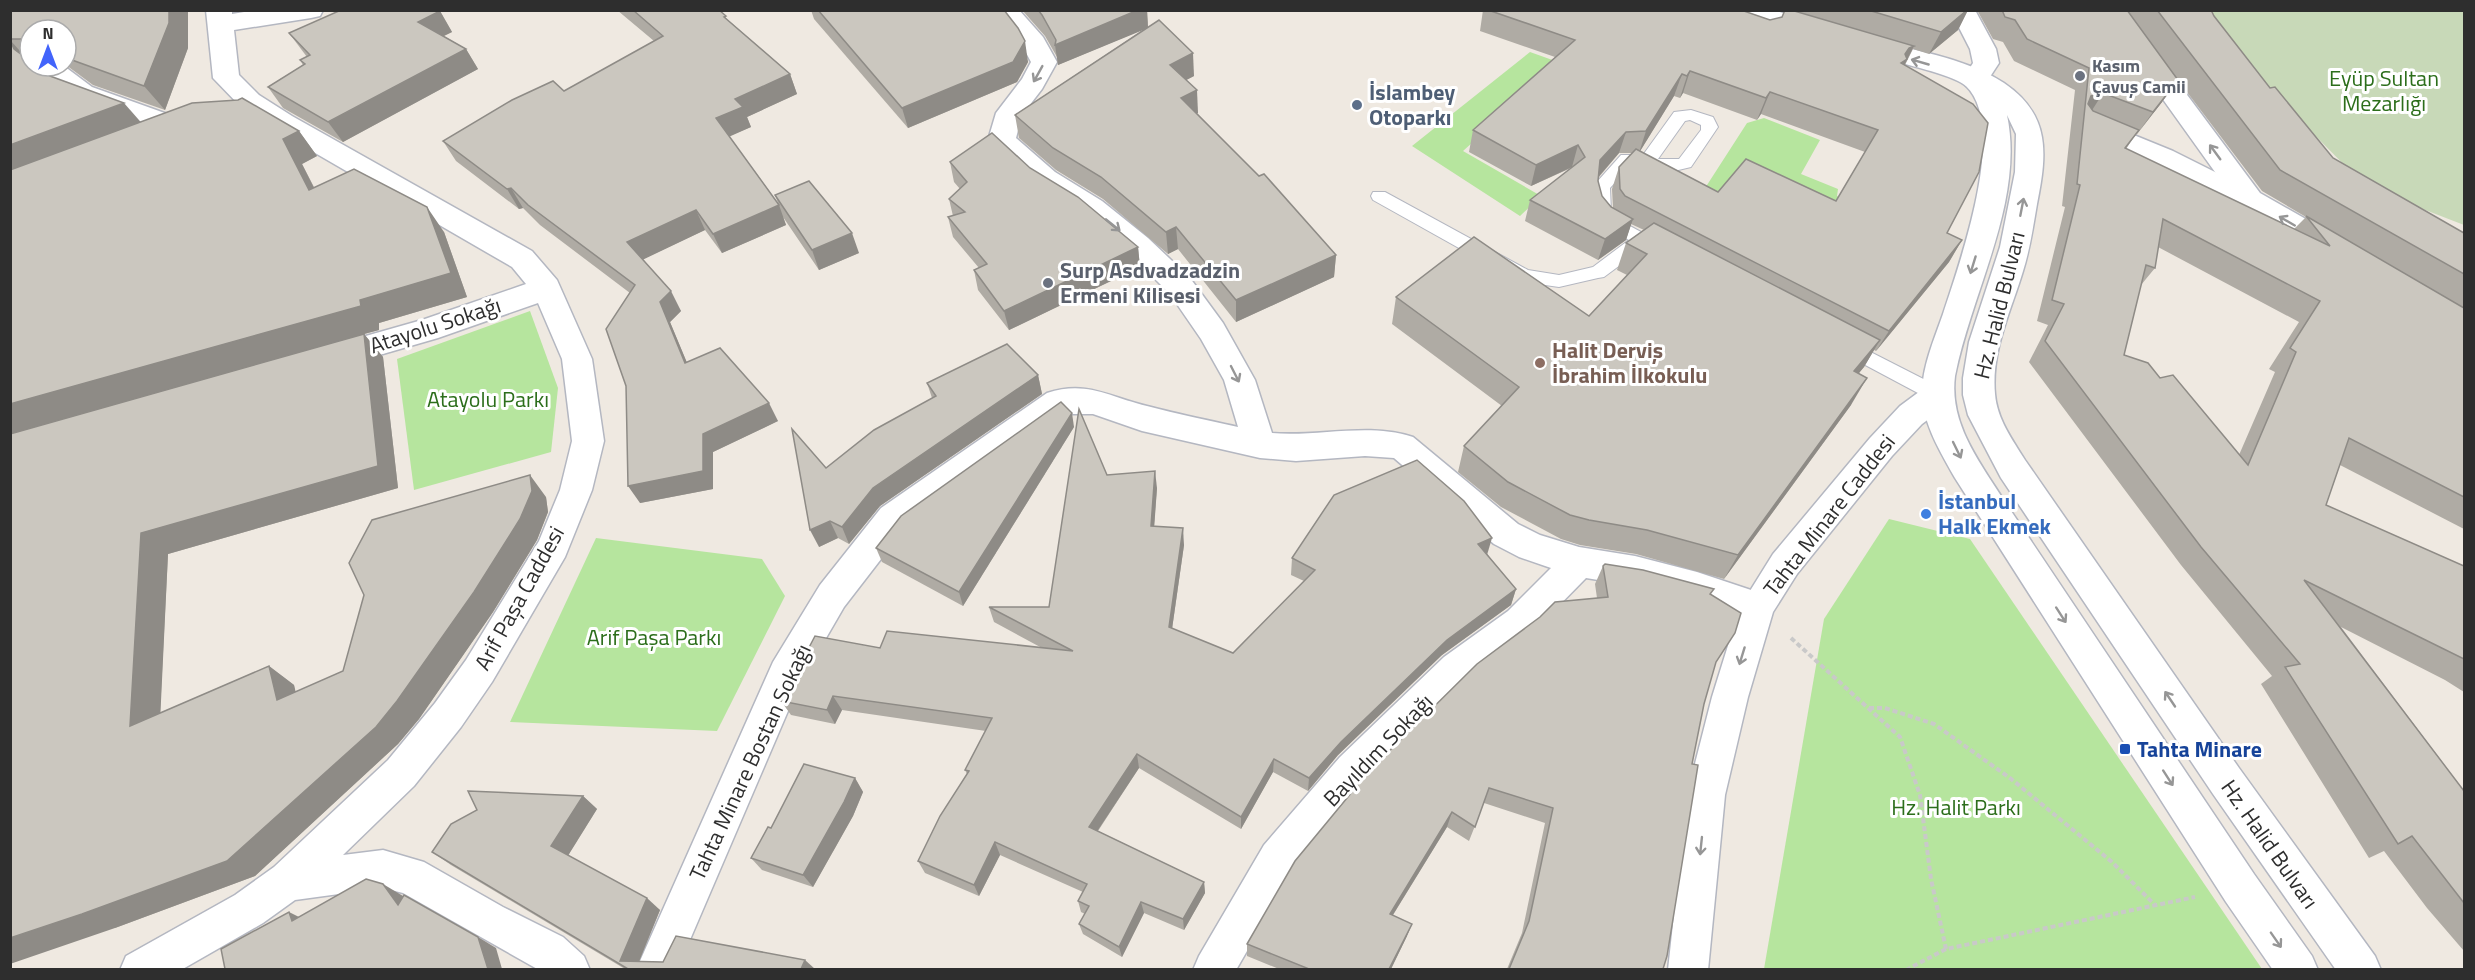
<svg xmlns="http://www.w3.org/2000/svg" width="2475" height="980" viewBox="0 0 2475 980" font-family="'Titillium Web',sans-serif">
<rect width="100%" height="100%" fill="#efe9e1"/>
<g fill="#b6e59e">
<path d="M1530,52L1586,72L1522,98L1463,151L1541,196L1520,216L1412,146Z"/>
<path d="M1764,118L1820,140L1801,174L1838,189L1837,196L1863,208L1669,244L1747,123Z"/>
<path d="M530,311L558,388L551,452L414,490L397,359Z"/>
<path d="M1889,519L1970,539L2262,969H1764L1824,619Z"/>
<path d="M596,538L762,559L785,596L717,731L510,722Z"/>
</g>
<path fill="#c8d9b8" d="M2204,11H2464V225L2366,187L2219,38Z"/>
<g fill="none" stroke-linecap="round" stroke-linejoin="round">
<defs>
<g id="service">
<path d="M1691,110L1713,117L1718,127L1691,167L1670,172L1631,165L1610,188L1611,212L1617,219L1665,245L1668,249L1665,253L1659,255L1643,248L1604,277L1598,278L1559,287L1518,281L1373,200L1371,196L1373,192H1385L1528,270L1559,275L1593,267L1629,240C1612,231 1595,225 1594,203C1594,195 1593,189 1596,183L1621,155H1643L1674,112ZM1690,120L1701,125V130L1679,159H1658L1685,121Z"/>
<path d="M1845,339L1945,390L1947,395L1945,400L1938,402L1931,400L1839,351L1836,346L1839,341Z"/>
</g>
<path id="pedestrian" d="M2092,118L2173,151L2259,194L2263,200L2259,206L2250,209L2241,206L2155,163L2083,132L2080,126L2083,120Z"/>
<g id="minor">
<path d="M206,10H232V14L256,10H323L320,16L311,18L234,30L239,75L259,95L292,116L532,251L557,280L592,359L604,441L592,490L565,557L492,682L461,727L414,786L343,855L383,850L424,862L503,907L563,937L584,956L590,970H539L403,893L383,888L295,900L263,923L181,970H120L126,956L235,895L274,867L388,760L435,703L466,660L539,541L560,490L572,441L562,359L538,303L438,338L331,369L320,365L316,357L320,349L422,320L526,284L512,267L272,128L241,107L213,78Z"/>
<path d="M993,10H1019L1043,37L1057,62L1042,89L1022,115L1016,138L1055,172L1102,201L1148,238L1190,278L1223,323L1255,380L1272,433C1318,437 1369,422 1413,437L1518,524L1540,535L1579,547L1635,556L1697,572L1769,596L1774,607L1769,618L1757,622L1697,602L1635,586L1586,578L1532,633L1470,679L1366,783L1292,873L1236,970H1193L1199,956L1264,845L1340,757L1444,657L1508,611L1551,568L1519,557L1494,544L1394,458L1365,456L1296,461L1260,458L1142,431L1093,414H1064L905,528L844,607L800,683L677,970H636L773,662L820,585L881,508L1047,393C1087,380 1109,397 1147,406C1177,414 1208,420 1238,427L1224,380L1201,339L1170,294L1128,252L1082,215L1035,186L992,147L988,140L996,113L1022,79L1031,62L1023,47Z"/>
<path d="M2099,10H2124L2260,193L2346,242L2351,250L2346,258L2336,261L2326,258L2240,207Z"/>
<path d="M34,66H64L92,87L187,121L191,127L187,133L177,136L74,99L38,72Z"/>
</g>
<g id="tertiary">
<path d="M1950,10H1975L1996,49L1999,63L1984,86L1975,89L1966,86L1962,80L1973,63L1970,49Z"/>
<path d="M1938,383L1949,386L1954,395L1949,404L1922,424L1892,456L1797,574L1773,612L1748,697L1725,795L1708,970H1668L1687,795L1712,697L1740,607L1773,554L1870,438L1900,406L1927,386Z"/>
</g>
<g id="secondary">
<path d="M1731,10H1773L1826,26L1830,32L1826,38L1817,40L1734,16Z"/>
<path d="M1866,38C1911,50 1964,57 2004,83C2051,115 2047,154 2037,204C2033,227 2030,249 2023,271C2011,311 1991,351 1995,394C1997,419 2012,439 2025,460L2239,768L2375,956L2381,970H2336L2213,794L2001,478L1968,415L1963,395V378L1969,342L2000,247L2015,172L2016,134L2007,115C2025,201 1971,293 1955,376C1949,423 1979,461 2003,499L2254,874L2312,956L2318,970H2273L2226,902L1955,478C1941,453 1923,424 1922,394C1922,367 1934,340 1943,314C1959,265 2009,127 1966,86C1952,73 1878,58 1857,52L1853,46L1857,40Z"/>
</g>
</defs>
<use href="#service" stroke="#b4b7c1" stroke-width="2"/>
<use href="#pedestrian" stroke="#b4b7c1" stroke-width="3"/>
<use href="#minor" stroke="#b4b7c1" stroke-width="3"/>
<use href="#tertiary" stroke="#b4b7c1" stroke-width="3"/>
<use href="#secondary" stroke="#b4b7c1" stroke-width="3"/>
<g stroke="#c9c9c9" stroke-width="4" stroke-dasharray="5 3" stroke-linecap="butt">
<path d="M1791,638L1900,737L1920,795L1931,879L1946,949"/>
<path d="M1869,708H1885L1934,724L2010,778L2112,862L2155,905"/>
<path d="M1906,970L1946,949L2195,897"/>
</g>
<use href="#service" fill="#fff" fill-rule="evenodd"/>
<use href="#pedestrian" fill="#fff" fill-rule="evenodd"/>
<use href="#minor" fill="#fff" fill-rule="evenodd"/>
<use href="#tertiary" fill="#fff" fill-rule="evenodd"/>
<use href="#secondary" fill="#fff" fill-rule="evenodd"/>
</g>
<g fill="#afaba4" fill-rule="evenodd">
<path d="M617,10H719L727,19L790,74L797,94L747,117L751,127L729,136L778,203L775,195L859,253L819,270L783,217L786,225L722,253L705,230L643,259L681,311L670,322L687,363L778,421L713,452V489L640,503L630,293L540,225L523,208L519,209L456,161L443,141L564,91L654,41Z"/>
<path d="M811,10H1004L1028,62L1017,82L908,128L814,19Z"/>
<path d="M1022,10H1147L1148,27L1194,76L1186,80L1198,113H1197L1336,255L1334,277L1236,322L1178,249L1168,254L1103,199L1056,170L1019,138L1015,115L1144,29L1058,65L1057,57L1045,36Z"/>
<path d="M1483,10H1741L1770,20L1782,17L1785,11L1783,10H1968L1958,30L1929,54L1913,49L1905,65L1947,233L1962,240L1949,262L1876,351L1874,350L1864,367L1858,373L1851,405L1724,579L1636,554L1580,545L1561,539L1501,507L1458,472L1464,446L1502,406L1392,324L1396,297L1589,316L1627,275L1617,270L1626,243L1644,230L1631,224L1626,240L1598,260L1525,221L1530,200L1571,168L1531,186L1469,152L1473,130L1555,57L1480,31ZM1683,93L1757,120L1761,114L1865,152L1836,201L1718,192L1640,151L1674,96L1680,98ZM1619,153H1632L1619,167L1612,189L1613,208L1602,196L1598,181L1599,177Z"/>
<path d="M1977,10H2211L2214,16L2270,88L2333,158L2464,233V529L2340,465L2326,505L2464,566V692L2445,680L2341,627L2464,791V951L2427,908L2384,851L2369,858L2261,684L2272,676L2181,565L2029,362L2048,325L2037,321L2065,207L2062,206L2075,90L2014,61L2003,42L1993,39ZM2168,67L2262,191L2306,217L2294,229L2126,149L2136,134H2137L2162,102ZM2158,247L2299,322L2269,369L2275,372L2239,455L2160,378L2124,355L2141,285L2155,268Z"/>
<path d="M440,11L452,32L444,36L466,49L478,69L343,142L283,108L268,87L303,65L300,60L307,57L289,33Z"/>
<path d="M10,14L188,48L165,110L93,85L66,65V30H30V66L140,122L299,131L317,156L302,164L314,187L444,232L467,297L379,323V330L364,334L383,357L398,488L168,554L160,713L269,666L294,685L295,692L343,671L546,497L548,512L537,540L493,612L419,719L398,744L255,876L115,928L10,434Z"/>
<path d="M950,162L1030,168L1138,247L1140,267L1009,330L978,290L974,270L979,268L953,237L948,217L953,216L949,199L960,189L954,182Z"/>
<path d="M1038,375L1042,394L880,506L849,544L838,538L819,547L826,468L932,398L927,383Z"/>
<path d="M1074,427L963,606L882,562L876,548Z"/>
<path d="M1107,475L1157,488L1154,526L1184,545L1172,629L1233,653L1304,581L1291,575L1292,558L1487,554L1516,589L1511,605L1442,655L1338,755L1308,791L1273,772L1241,829L1139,768L1098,831L1204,882L1205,893L1184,930L1144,913L1122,957L1083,934L1079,924L1085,914L1081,912L1078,901L1083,892L1000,855L979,896L925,873L918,861L967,774L965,770L986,731L842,710L835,724L791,715L781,701L880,648H1042L994,622L989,607H1049Z"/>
<path d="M1603,566L1711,595L1715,663L1704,704L1692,764L1663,969H1507L1522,933L1545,823L1484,803L1469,841L1447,827L1393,915L1407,936L1391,969H1279L1247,956V944L1597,598L1595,584Z"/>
<path d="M855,778L863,792L853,816L813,887L762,870L751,858L771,828Z"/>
<path d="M583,796L597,809L568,855L660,910L639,961L815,969H625L451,865L432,852Z"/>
</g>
<g fill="#8e8b86">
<path d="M169,10H188V48L165,110L144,86Z"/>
<path d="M1133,10H1147L1148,28L1058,65L1055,45Z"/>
<path d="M1967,10H1968L1958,30L1929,54L1941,32Z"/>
<path d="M440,11L452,32L431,42L418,22Z"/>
<path d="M10,40L30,62L14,49Z"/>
<path d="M1025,41L1028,62L1017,82L908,128L902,108Z"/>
<path d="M1914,46L1903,68L1896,81L1905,54L1909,48Z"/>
<path d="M466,49L478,69L343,142L328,122Z"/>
<path d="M1193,53L1194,76L1171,88L1170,65Z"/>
<path d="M1690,71L1683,93L1680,98L1687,76Z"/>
<path d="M790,74L797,94L747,117L751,127L724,139L716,118L735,99Z"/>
<path d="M1682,74L1674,96L1639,153L1646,131Z"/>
<path d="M2178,80L2162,102L2137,134L2153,112Z"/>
<path d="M1197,90L1198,113L1182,120L1181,98Z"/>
<path d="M1770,92L1761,114L1757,120L1766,98Z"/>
<path d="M2103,93L2089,115L2084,116L2091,96Z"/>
<path d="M124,103L146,128L10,178V145Z"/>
<path d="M299,131L317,156L302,164L327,214L309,190L283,139Z"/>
<path d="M1626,132L1619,153L1594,182L1600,160Z"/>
<path d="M1578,145L1572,167L1531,186L1536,165Z"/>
<path d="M511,188L523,208L519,209L507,189Z"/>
<path d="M779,205L786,225L722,253L713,234Z"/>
<path d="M427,207L444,232L467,297L379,323V330L364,334L383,357L398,488L168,554L159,743L130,726L10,434V404L360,300Z"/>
<path d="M696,210L705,230L638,262L627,242Z"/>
<path d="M1633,219L1626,240L1598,260L1605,239Z"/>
<path d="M1176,227L1178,249L1168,254L1166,232Z"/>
<path d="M852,233L859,253L819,270L812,250Z"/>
<path d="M1962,240L1949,262L1876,351L1889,331Z"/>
<path d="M1138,247L1140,267L1009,330L1004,311Z"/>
<path d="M1336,255L1334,277L1236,322V300Z"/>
<path d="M671,291L681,311L670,322L695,382L685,363L660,302Z"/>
<path d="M1880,340L1864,367L1839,398L1854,371Z"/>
<path d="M1038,375L1042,394L880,506L849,544L842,527L873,488Z"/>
<path d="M1867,378L1851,405L1724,579L1738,555Z"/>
<path d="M769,403L778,421L713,452V489L640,503L628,486L703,434Z"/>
<path d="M1072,413L1074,427L963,606L959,592Z"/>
<path d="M1155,471L1157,488L1153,543L1151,526Z"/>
<path d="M530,475L546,497L548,512L537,540L493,612L419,719L398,744L255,876L115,928L10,964V938L227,861Z"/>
<path d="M830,521L838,538L819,547L810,530Z"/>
<path d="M1183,528L1184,545L1170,643L1169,627Z"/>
<path d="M1492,538L1487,555L1478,544Z"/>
<path d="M1516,589L1511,605L1442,655L1338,755L1308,791L1309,778L1341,742L1447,640Z"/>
<path d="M269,666L294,685L302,718L277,700Z"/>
<path d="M833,696L842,710L835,724L827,710Z"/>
<path d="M1137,754L1139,768L1092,839L1089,827Z"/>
<path d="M1274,759L1273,772L1241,829V817Z"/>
<path d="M855,778L863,792L853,816L813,887L803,875Z"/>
<path d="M583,796L597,809L566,859L551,846Z"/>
<path d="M1452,812L1447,827L1386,926L1390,914Z"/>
<path d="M995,842L1000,855L979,896L974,885Z"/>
<path d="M1204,882L1205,893L1184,930L1183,919Z"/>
<path d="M383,884L403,896L417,916L398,905Z"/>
<path d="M647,898L660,910L636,969L620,961Z"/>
<path d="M1141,902L1144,913L1122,957L1119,947Z"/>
<path d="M289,912L311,923L292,921Z"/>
<path d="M1412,924L1407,936L1391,969H1389Z"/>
<path d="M478,937L496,948L502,969H488Z"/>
<path d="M805,960L815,969H801Z"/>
</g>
<g fill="#cbc7bf" stroke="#8e8b86" stroke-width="1.5" fill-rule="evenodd">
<path d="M12,10H169V23L144,86L72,60L66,56V30H30V39H10V14Z"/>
<path d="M341,10H438L440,11L418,22L466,49L328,122L268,87L305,64L300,60L310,55L289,33Z"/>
<path d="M633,10H719L726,16L724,17L790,74L735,99L743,107L716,118L779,205L713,234L696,210L627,242L671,291L660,302L685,363L720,348L769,403L703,434V471L628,486L626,386L606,329L635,285L528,205L511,188L507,189L443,141L512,100L553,81L564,91L663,36Z"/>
<path d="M818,10H1004L1018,28L1025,41L1013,62L902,108Z"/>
<path d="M1038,10H1138L1055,45L1056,40L1042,15Z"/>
<path d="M1488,10H1741L1770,20L1782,17L1785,10H1791L1914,46L1909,48L1905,54L1907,59L1901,63L1973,104L1988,123L1979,172L1947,233L1962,240L1889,331L1625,196L1620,189L1619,167L1636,149L1718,192L1746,159L1836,201L1878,130L1770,92L1766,98L1690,71L1687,76L1682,74L1646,131L1626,132L1600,160L1598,181L1602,196L1611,207L1633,219L1605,239L1530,200L1585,157L1578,145L1536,165L1473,130L1575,40Z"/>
<path d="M1868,10H1967L1941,32Z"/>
<path d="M2002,10H2127L2178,80L2153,112L2103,93L2091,96L2088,104L2093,111L2139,130L2125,148L2330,246L2306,216L2464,308V497L2349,438L2326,505L2464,566V659L2304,580L2464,791V903L2412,836L2398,844L2285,667L2300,664L2201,547L2045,341L2064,304L2052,300L2080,185L2077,184L2089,68L2027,39L2015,20L2005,17ZM2163,219L2320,301L2290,348L2296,352L2248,465L2173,375L2160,378L2148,363L2124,355L2146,265L2155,268Z"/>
<path d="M2157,10H2211L2214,16L2270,88L2275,87L2333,158L2464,233V274L2280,170Z"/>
<path d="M1159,20L1193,53L1170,65L1197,90L1181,98L1259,176L1264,174L1336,255L1236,300L1176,227L1166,232L1101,177L1053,148L1015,115Z"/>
<path d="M10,40L14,49L30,61V66H37L50,76L124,103L10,145Z"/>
<path d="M242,98L299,131L283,139L309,190L354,169L427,207L451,273L360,300L361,306L10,404V170L192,103L238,100Z"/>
<path d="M992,133L1030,168L1078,197L1138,247L1004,311L974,270L987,264L948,217L965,212L949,199L967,182L950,162Z"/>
<path d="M809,181L852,233L812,250L775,195Z"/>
<path d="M1654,223L1880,340L1854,371L1867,378L1738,555L1647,530L1589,520L1570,515L1508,482L1464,446L1519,387L1396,297L1474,237L1589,316L1647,254L1626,243Z"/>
<path d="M364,334L378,466L141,533L130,726L269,666L277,700L343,671L364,595L349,563L372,520L530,475L532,491L520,519L474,592L397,701L376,727L227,861L82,914L10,938V434Z"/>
<path d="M1007,344L1038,375L873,488L842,527L830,521L810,530L792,429L826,468L874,430L936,396L927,383Z"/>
<path d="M1061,402L1072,413L959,592L876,548L901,516Z"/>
<path d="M1079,409L1107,475L1155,471L1151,526L1183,528L1169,627L1233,653L1315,570L1292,558L1334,495L1417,460L1464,501L1492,538L1478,544L1516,589L1447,640L1341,742L1309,778L1274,759L1241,817L1137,754L1089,827L1204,882L1183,919L1141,902L1119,947L1079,924L1089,906L1078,901L1087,884L995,842L974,885L918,861L940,816L969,771L965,770L992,718L833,696L827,710L781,701L815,636L880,648L887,631L1073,651L989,607H1049Z"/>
<path d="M1605,564L1643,570L1714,589L1710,594L1741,613L1735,633L1716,662L1704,704L1692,764L1698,765L1667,956L1663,969H1509L1529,921L1553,808L1489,788L1475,827L1452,812L1390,914L1412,924L1389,969H1309L1247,944L1295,861L1371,769L1477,664L1540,617L1555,602L1608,597L1603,566Z"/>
<path d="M804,764L855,778L844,802L803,875L751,858L768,827L771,828Z"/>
<path d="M468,791L583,796L551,846L647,898L620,961L663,962L676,936L805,960L801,969H628L432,852L451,824L477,810Z"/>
<path d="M366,879L383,884L398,905L404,895L478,937L488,969H225L221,949L289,912L292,921Z"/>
</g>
<defs><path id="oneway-shaft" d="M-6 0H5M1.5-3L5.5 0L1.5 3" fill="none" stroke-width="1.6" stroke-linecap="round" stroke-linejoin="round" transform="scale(1.5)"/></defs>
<g stroke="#969696">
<use href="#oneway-shaft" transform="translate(1920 62) rotate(-164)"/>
<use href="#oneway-shaft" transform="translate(1038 74) rotate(119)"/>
<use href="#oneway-shaft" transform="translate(2215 152) rotate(-126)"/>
<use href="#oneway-shaft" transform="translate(2022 207) rotate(-79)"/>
<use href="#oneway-shaft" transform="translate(2287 221) rotate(-150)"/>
<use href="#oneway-shaft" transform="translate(1113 225) rotate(39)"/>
<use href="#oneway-shaft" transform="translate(1973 265) rotate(107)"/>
<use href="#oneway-shaft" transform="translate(1235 374) rotate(63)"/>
<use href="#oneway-shaft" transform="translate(1957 450) rotate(64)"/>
<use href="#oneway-shaft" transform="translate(2061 615) rotate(57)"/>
<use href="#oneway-shaft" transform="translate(1742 656) rotate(107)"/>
<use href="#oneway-shaft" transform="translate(2170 699) rotate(-124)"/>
<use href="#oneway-shaft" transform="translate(2168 778) rotate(57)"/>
<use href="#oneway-shaft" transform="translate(1701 846) rotate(96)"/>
<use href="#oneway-shaft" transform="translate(2276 940) rotate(55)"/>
</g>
<g fill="#6b7280" stroke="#fff" stroke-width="2">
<circle cx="2080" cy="76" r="6"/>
<circle cx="1048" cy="283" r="6"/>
</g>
<circle fill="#5c6f8a" stroke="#fff" stroke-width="2" cx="1357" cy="105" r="6"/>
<circle fill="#8d6e63" stroke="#fff" stroke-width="2" cx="1540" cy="363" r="6"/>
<circle fill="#3f7fe0" stroke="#fff" stroke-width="2" cx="1926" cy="514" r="6"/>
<rect fill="#1a4fb4" stroke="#fff" stroke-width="2" x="2119" y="743" width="12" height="12" rx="3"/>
<g text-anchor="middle" stroke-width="6" stroke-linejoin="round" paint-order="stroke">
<g font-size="18" font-weight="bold" fill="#5b616d" stroke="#fff" text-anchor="start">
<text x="2092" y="72">Kasım<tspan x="2092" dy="21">Çavuş Camii</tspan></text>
</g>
<g font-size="22" fill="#2c6e1b" stroke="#fff">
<text x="2384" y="86">Eyüp Sultan<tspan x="2384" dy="25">Mezarlığı</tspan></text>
<text x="488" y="407">Atayolu Parkı</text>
<text x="654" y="645">Arif Paşa Parkı</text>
<text x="1956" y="815">Hz. Halit Parkı</text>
</g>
<g font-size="22" font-weight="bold" fill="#4e5e75" stroke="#fff" text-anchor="start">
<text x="1369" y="100">İslambey<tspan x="1369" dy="25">Otoparkı</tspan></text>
</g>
<g font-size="22" font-weight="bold" fill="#5b616d" stroke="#fff" text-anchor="start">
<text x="1060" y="278">Surp Asdvadzadzin<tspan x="1060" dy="25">Ermeni Kilisesi</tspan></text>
</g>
<g font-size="22" fill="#2e2e2e" stroke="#fff">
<text transform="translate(1999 305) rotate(-76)" y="8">Hz. Halid Bulvarı</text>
<text transform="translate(435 325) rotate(-18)" y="8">Atayolu Sokağı</text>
<text transform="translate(1829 515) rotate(-52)" y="8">Tahta Minare Caddesi</text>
<text transform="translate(519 598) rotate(-61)" y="8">Arif Paşa Caddesi</text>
<text transform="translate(1378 750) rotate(-46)" y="8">Bayıldım Sokağı</text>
<text transform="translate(750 762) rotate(-65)" y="8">Tahta Minare Bostan Sokağı</text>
<text transform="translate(2270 844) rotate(55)" y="8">Hz. Halid Bulvarı</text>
</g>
<g font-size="22" font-weight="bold" fill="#785e54" stroke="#fff" text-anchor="start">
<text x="1552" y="358">Halit Derviş<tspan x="1552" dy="25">İbrahim İlkokulu</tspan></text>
</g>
<g font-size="22" font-weight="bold" fill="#366cbe" stroke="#fff" text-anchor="start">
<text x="1938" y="509">İstanbul<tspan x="1938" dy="25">Halk Ekmek</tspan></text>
</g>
<g font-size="22" font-weight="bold" fill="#164399" stroke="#fff" text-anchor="start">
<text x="2137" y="757">Tahta Minare</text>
</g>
</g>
<rect width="2475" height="980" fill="none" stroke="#2e2e2e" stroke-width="24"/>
<g transform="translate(48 48)"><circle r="28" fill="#ffffff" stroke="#ababab" stroke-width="1.5"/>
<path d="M0-4.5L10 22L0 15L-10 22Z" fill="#4264fb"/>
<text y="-9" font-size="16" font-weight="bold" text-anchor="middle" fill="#2e2e2e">N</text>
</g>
</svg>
